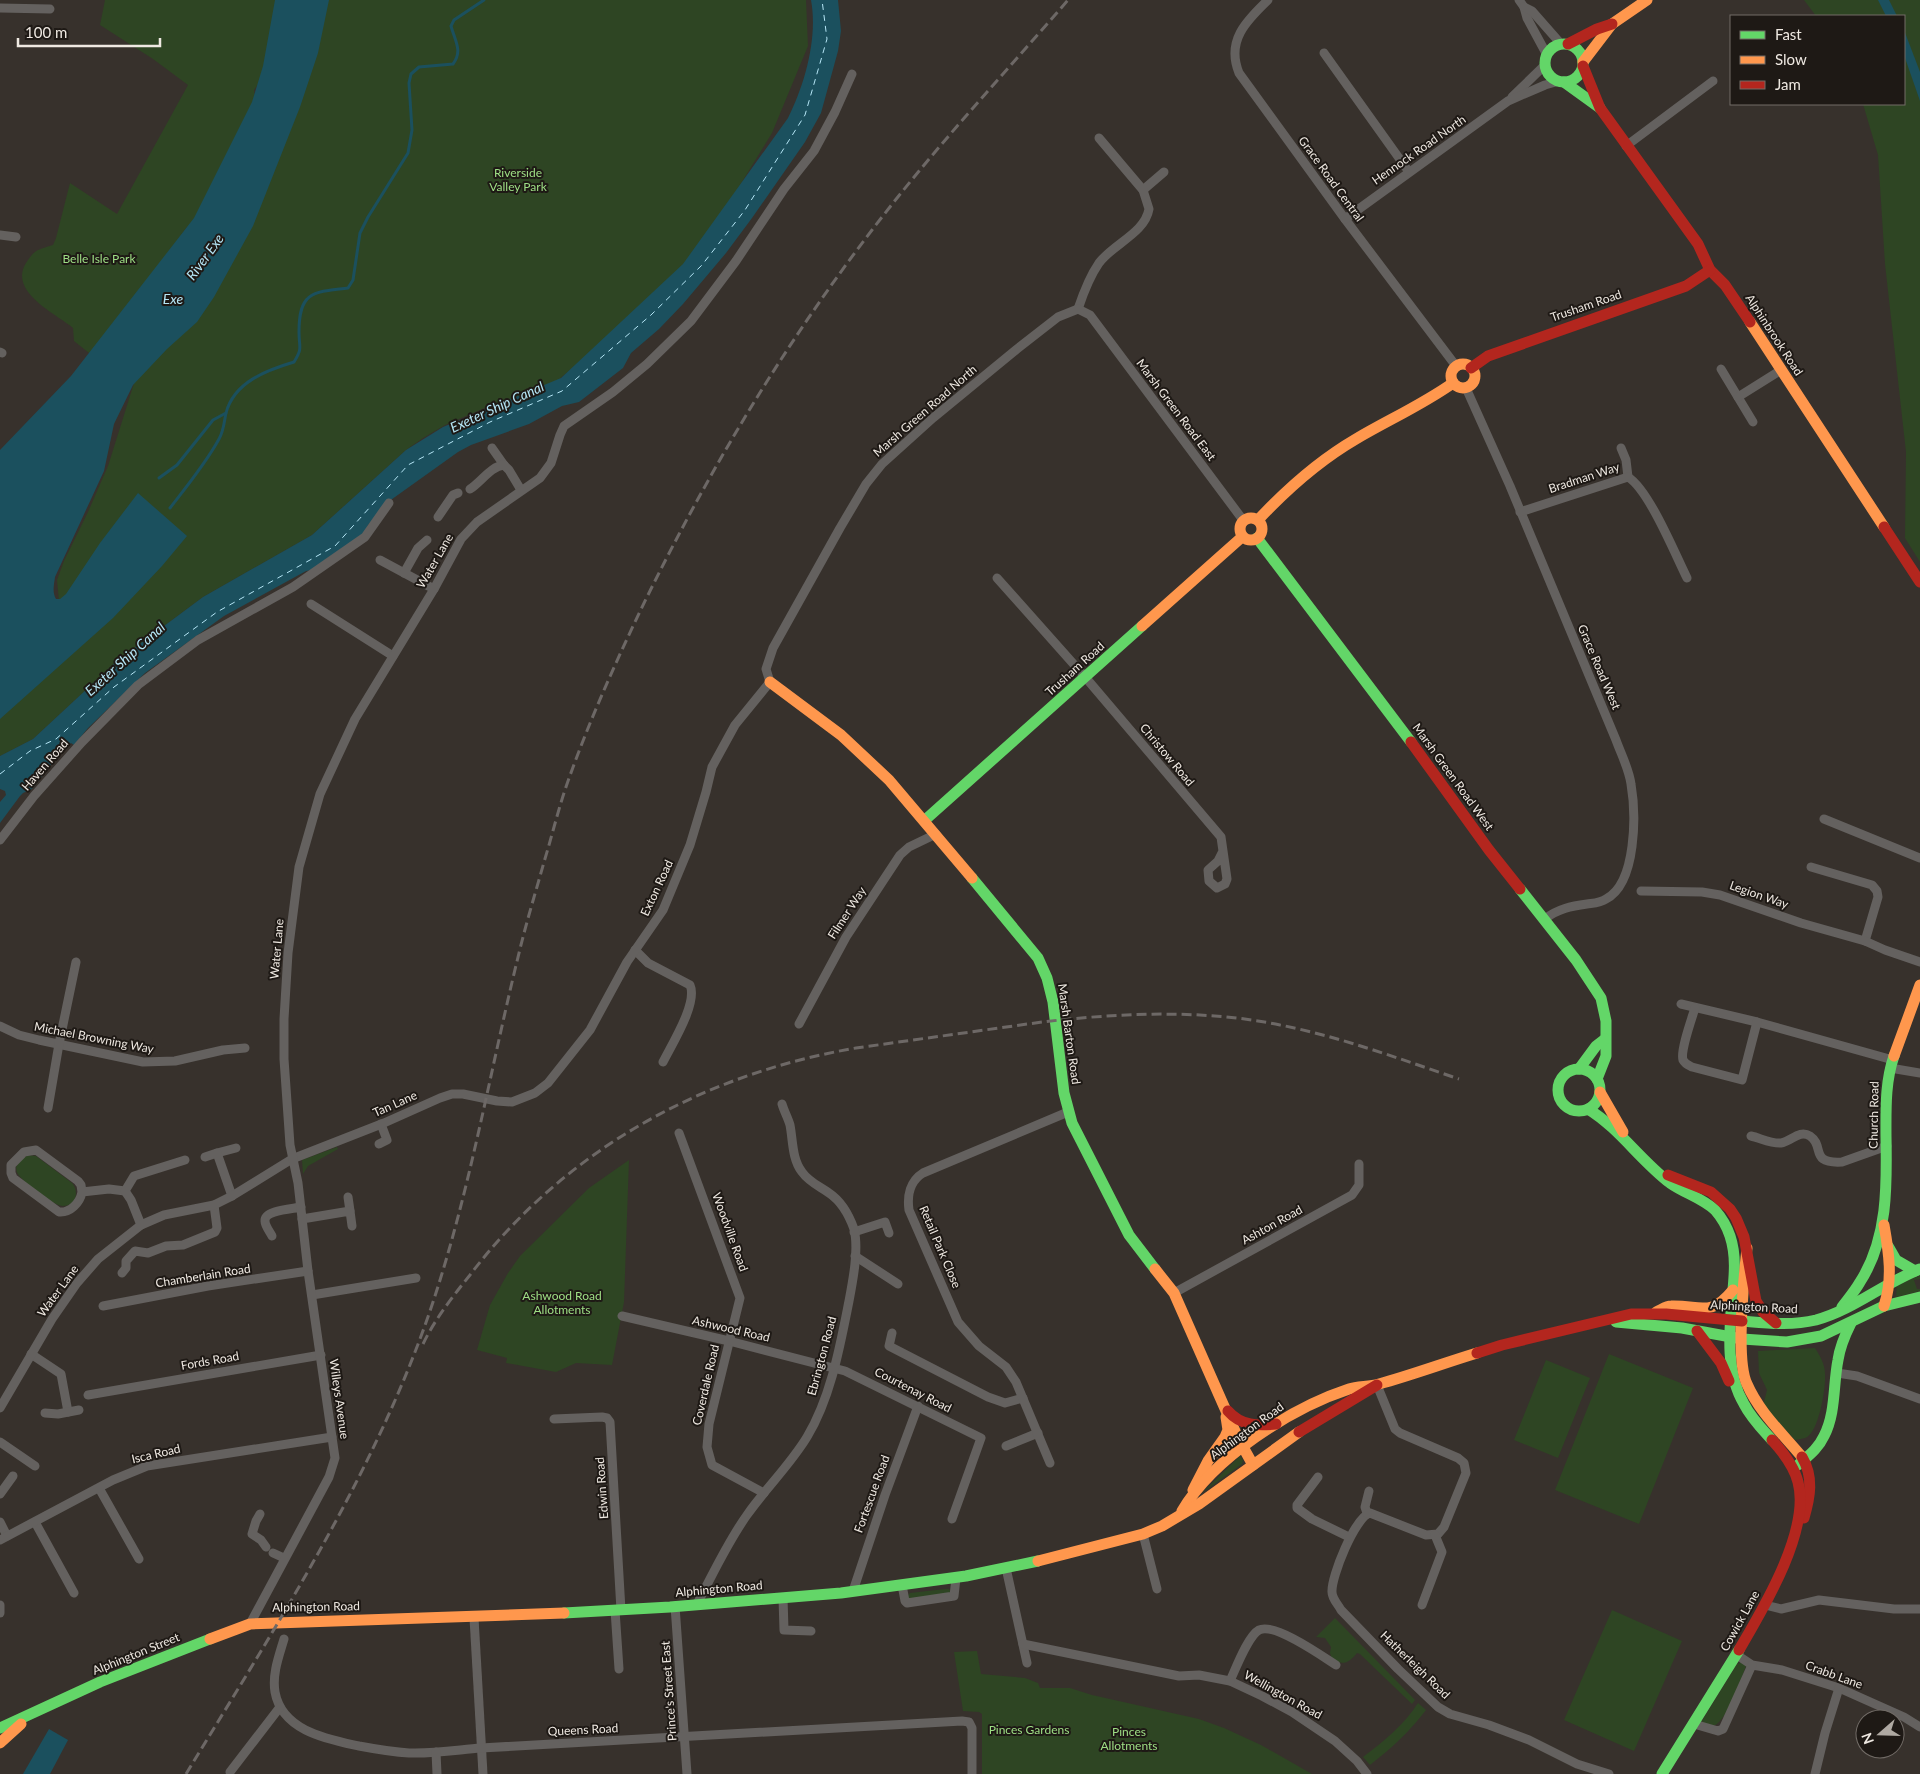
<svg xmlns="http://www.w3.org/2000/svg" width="1920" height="1774" viewBox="0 0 1920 1774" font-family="Lato,sans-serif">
<rect width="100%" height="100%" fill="#37312c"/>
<g fill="#2e4523">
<path d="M105,0H280L265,74L254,90L256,105L251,123L239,128L240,134L200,225L187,227L122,314L99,361L74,341L73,328C56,314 8,292 26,263C35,249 37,250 53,245L56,238L70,183L117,214L188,85L153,59L100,25Z"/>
<path d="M317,0H806L808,46L772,133L697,255L652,301L558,380L514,399L487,407L445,425L423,438L406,450L312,535L203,597L117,661L33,739L0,756V675L59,601L57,580L64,561L88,512L108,466L135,380Z"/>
<path d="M1804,0H1920V562L1905,538L1906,452L1885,264L1878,155L1863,104H1904V16H1816Z"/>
<path d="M337,1147L338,1149L308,1166L303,1174L302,1160Z"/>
<path d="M28,1155L36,1156L72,1183C79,1191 77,1206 63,1206C54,1206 23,1182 18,1174C16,1171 17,1171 16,1167L21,1160Z"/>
<path d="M629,1160L624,1302L612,1365L576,1363L556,1372L506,1363L507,1358L477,1350L490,1305L508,1273L520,1256L589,1188Z"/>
<path d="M1920,1276V1279L1914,1280L1917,1289H1920V1291L1896,1297L1897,1283Z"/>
<path d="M1815,1348C1820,1356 1825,1364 1825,1374C1826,1388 1819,1430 1807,1437C1804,1439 1798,1439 1795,1440L1763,1406L1767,1390L1759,1373L1758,1351Z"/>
<path d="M1609,1354L1693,1388L1639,1524L1555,1490Z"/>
<path d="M1546,1360L1590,1378L1558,1458L1514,1440Z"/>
<path d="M1240,1456L1243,1460L1242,1464L1202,1493Z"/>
<path d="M945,1589H949L951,1592L950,1594L909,1599L907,1596L910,1593Z"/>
<path d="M1612,1610L1682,1641L1634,1751L1564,1720Z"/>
<path d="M1335,1618L1415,1700L1412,1704L1360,1654L1357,1653C1349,1663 1343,1666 1332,1659L1330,1653L1331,1647L1325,1638L1316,1637Z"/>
<path d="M977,1651L981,1674L1025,1678L1038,1683L1040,1688H1070L1092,1695L1199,1719L1224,1728L1261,1745L1312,1774H982V1714L979,1712L963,1711L954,1652Z"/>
<path d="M1743,1662L1746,1666C1741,1679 1727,1720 1715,1725C1711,1727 1707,1726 1703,1724L1702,1721L1737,1664Z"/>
<path d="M1418,1703L1426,1710C1410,1731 1392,1748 1370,1765L1363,1757C1384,1741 1404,1725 1418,1703Z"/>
</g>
<g fill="#1b505e">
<path d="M275,0H329L318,53L300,107L253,226L214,297L197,322L167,349L133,385L114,424L104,471L55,577C54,585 52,592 56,599H60L66,594L100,543L138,493L187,536L162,566L113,618L0,719V450L71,376L194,218L252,102L263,66Z"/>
<path d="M811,0H838L841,31L838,51L821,113L805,142L752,218L726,253L683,304L659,329L631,353L623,368L579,402L562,406L529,424L471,445L458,452L388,502L379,515L368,525L363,537L317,569L306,571L224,616L145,673L88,728L74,745L71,743L55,759L32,789L23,793L20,796L0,823V802L6,795L5,791L0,789V756L33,739L117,661L203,597L312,535L406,450L443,427L561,378L683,264L788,118C805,84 818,38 811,0Z"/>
<path d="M1878,0H1889L1897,16H1886Z"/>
<path d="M1904,30L1920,72V101L1904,55Z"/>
<path d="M49,1729L68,1740L50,1774H23Z"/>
</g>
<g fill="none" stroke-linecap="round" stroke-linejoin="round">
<g stroke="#1b505e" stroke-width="3">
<path d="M159,478L177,465L213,420L226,413"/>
<path d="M170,508C187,486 206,463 219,439C224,430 224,422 226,413C234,382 267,370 294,362C303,347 299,349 299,332C299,292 312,292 348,288L353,280L360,233L368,217L408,153L412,130L409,83L411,74L419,67L453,64C463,51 455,41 451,26L454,20L484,0"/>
</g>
<path stroke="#b5e6f6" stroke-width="1" stroke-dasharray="6 5" stroke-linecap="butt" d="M0,774L30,751L56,739L114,687L217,612L335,546L408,465L490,422L562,391L651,315L702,265L745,210L805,115L827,39L822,0"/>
<g stroke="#64615f" stroke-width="9">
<path d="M1268,0C1246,21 1226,41 1239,73L1345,219L1456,366"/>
<path d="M1519,0L1524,7L1527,18L1547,55"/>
<path d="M1524,7L1532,11L1561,44"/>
<path d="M0,8L50,9"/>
<path d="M1324,53L1409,172"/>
<path d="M1512,97L1545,65"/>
<path d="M1626,146L1713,81"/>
<path d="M1143,190L1164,172"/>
<path d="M1345,219L1508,101L1545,85L1559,81"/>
<path d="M0,235L16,237"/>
<path d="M1078,309C1083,294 1090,276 1099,263C1113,244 1145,233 1149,209L1143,190L1099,138"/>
<path d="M0,352L2,353"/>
<path d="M1721,369L1753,422"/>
<path d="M1466,388L1510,486L1616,740C1621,754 1629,769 1631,784C1636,813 1637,883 1606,899C1600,903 1594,903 1587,904C1572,906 1557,909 1545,919"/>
<path d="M1738,397L1781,370"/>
<path d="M492,448L504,465"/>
<path d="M1621,448L1626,460L1628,477"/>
<path d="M470,489C481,482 491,466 504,465L509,470L521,490"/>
<path d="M1520,512L1628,477C1649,490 1675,554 1687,578"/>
<path d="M438,517L453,495L458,493"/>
<path d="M380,560L434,589"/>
<path d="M404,573L418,548L427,540"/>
<path d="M997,578L1086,678L1221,837L1227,879L1225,884L1217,888L1209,881L1208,870L1218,861L1223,851"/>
<path d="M311,604L393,656"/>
<path d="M1824,819L1920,858"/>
<path d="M0,840L34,796L82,742L138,685L198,640L293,587L365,537L389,503"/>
<path d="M1811,867L1872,885L1877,891L1878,897L1865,941"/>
<path d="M1641,891L1702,892L1720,895L1801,923L1865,941L1885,950L1920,962"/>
<path d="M635,950L648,963L690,985C698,1003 672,1044 663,1062"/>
<path d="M1681,1004L1757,1022L1893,1060"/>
<path d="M1695,1008C1692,1018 1680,1051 1683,1060C1685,1064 1688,1065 1692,1067L1742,1080L1757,1022"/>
<path d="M799,1024L846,937L900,855L909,847L936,834"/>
<path d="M0,1026L19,1035L39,1040L143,1062L175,1061L223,1050L245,1048"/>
<path d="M1890,1068L1920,1073"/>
<path d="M48,1108L59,1044L76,962"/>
<path d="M679,1133L740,1298L709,1424L707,1447L712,1465L764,1493"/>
<path d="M1751,1136C1760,1138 1772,1144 1781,1143C1791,1142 1799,1129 1810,1136C1825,1146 1809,1164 1842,1162L1887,1146"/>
<path d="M379,1144L387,1140L381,1124"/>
<path d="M217,1153L236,1148"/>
<path d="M205,1157L217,1153L232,1196"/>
<path d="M82,1192L81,1185L78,1181L36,1150L24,1152L11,1165V1173L13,1178L59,1212C70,1213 80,1203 82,1192L109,1189L125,1191"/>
<path d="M348,1197L350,1211"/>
<path d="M302,1219L350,1211L352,1226"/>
<path d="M141,1225L131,1200L125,1191L134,1176L185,1160"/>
<path d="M854,1232L885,1222L889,1233"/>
<path d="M272,1236C270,1232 265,1226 265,1221C264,1210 292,1209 301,1207"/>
<path d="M855,1256L898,1284"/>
<path d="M122,1273L126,1268V1261L135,1251L148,1253L166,1246L183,1245L215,1232L217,1228L214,1205"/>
<path d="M1174,1293L1352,1195L1359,1185V1164"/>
<path d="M312,1295L416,1278"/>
<path d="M103,1306L208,1286L308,1271"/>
<path d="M622,1316L729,1341L845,1371L981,1438L952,1519"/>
<path d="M892,1333L889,1346L988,1397L1005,1403L1023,1398"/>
<path d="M31,1354L61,1374L68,1412"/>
<path d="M1837,1373L1857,1376L1920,1399"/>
<path d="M1377,1385L1395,1429L1400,1433L1458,1458L1464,1463L1466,1473L1444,1527L1438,1534L1426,1535L1370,1513C1355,1517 1331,1577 1332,1592C1332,1599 1338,1604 1341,1610L1398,1669L1438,1707L1450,1714L1489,1725L1529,1740L1577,1764L1609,1774"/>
<path d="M88,1395L321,1355"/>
<path d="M0,1408L52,1319L77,1283L98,1259L141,1225L164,1215L214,1205L232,1196L292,1159L384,1123L440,1098L452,1094H463L497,1101L512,1102L535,1093L548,1083L590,1030L627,962L663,910L690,845L706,792L712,767L735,725L770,682L766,669L773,648L840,528L866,484L882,464L933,418L1017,349L1058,317L1078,309L1090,315L1243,520"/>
<path d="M45,1413L58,1414L79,1410"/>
<path d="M554,1419L602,1417L607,1418L610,1422L621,1610"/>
<path d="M0,1442L35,1466"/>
<path d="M1006,1446L1038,1433"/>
<path d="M1050,1463L1016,1382L1006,1367L979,1346L958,1322L909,1210C907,1196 910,1181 923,1173L1068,1112"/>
<path d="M1318,1477L1297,1505V1508L1312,1519L1349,1537"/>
<path d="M99,1488L139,1559"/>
<path d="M0,1494L13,1476"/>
<path d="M1367,1513L1365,1507L1369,1491"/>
<path d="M260,1514L256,1521L252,1534L261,1540L266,1547"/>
<path d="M0,1522L7,1536"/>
<path d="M35,1522L74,1593"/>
<path d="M1143,1534L1157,1589"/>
<path d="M0,1540L113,1480L147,1466L332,1437"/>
<path d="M273,1553L284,1558"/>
<path d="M1006,1568L1027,1663"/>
<path d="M902,1585L905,1601L907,1603L954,1596L956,1578"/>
<path d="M853,1591L885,1495L918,1406"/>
<path d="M783,1598L784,1630L811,1631"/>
<path d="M697,1604C713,1574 727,1543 747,1515C766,1488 790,1465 807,1437C831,1397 840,1346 849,1301C853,1280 859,1249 854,1229C849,1215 841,1201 829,1193C819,1186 809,1182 802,1172C792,1159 793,1141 790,1125C788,1118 784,1111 782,1104"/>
<path d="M0,1605V1613"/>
<path d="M1422,1605L1442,1552L1435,1535"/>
<path d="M1765,1605L1781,1609L1819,1600L1894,1609H1920"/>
<path d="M675,1606L687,1774"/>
<path d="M615,1610L619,1669"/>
<path d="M474,1618L483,1774"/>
<path d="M250,1624L329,1477L335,1458L308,1271L298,1183L290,1145L284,1059V1019L288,953L299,867L320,794L355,719L434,589L461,539L477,522L540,478L551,463L560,435L564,426L613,392L647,364L691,321L736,261L784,189L814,151L835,112L852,74"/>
<path d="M284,1639C279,1656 272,1674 275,1692C282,1731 327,1739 359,1746C375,1749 392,1752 409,1753C433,1754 457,1750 481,1748L962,1721L969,1722L972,1728V1774"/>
<path d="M1023,1644L1179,1676L1199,1675L1230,1681L1262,1696L1292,1712L1335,1741L1357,1761L1367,1774"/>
<path d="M1737,1655L1752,1665L1782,1670L1839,1688L1904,1717L1920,1727"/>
<path d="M1230,1681C1236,1668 1248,1636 1259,1630C1274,1622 1322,1656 1336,1665"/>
<path d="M1694,1724L1718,1731L1723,1729L1752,1665"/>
<path d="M436,1752L437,1774"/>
<path d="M230,1772L280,1707"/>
<path d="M1815,1774L1825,1733L1839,1688"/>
</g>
<g stroke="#63d668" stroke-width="11">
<circle cx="1564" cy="63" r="19"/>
<path d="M1564,82L1600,108"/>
<path d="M1257,538L1411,742"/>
<path d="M925,820L1142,626"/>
<path d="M972,878L1038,958L1047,978L1053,1002L1064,1093L1072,1123L1129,1235L1155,1269"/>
<path d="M1520,889L1576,960L1601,998L1606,1021V1056L1597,1079"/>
<path d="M1579,1069L1596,1046L1605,1039"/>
<circle cx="1579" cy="1090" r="21"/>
<path d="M1588,1109C1619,1128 1640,1160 1670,1183C1684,1193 1702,1198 1715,1210C1722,1218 1727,1227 1730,1236C1737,1257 1734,1279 1732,1300C1729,1334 1726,1374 1744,1404C1751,1418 1762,1429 1772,1440"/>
<path d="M1888,1246L1896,1260L1915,1271"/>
<path d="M1842,1307C1848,1299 1855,1291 1860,1282C1888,1239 1887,1185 1886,1136C1886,1109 1885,1082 1894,1056"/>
<path d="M1742,1321C1767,1323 1791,1326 1816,1320C1853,1310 1884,1283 1920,1269"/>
<path d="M1616,1322L1682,1328L1742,1339L1787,1342L1821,1336L1884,1306L1920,1297"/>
<path d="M1798,1465C1808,1456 1818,1449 1824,1436C1836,1413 1833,1385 1838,1360C1840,1346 1845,1335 1851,1323"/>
<path d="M564,1613L670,1607L841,1593L966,1576L1038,1561"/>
<path d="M0,1728L100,1682L210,1639"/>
<path d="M1662,1774L1739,1650"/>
</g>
<g stroke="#ff974d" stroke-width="11">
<path d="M1583,62L1612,24L1647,0"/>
<path d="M1750,322L1884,527"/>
<circle cx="1463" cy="376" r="12"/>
<circle cx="1251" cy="529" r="11"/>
<path d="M1258,520C1287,489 1320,460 1356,439C1388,420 1422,405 1453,383"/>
<path d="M1142,626L1242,537"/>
<path d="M770,682L841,735L889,780L972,878"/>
<path d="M1894,1056L1920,985"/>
<path d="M1600,1092L1623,1132"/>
<path d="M1884,1225C1889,1253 1893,1279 1884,1306"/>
<path d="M1747,1248C1744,1278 1735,1359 1747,1384C1759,1412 1783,1434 1802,1457"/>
<path d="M1155,1269L1174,1293L1238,1438L1253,1465"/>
<path d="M1656,1312C1661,1310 1666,1306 1671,1306C1701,1305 1710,1318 1733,1290"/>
<path d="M1193,1490L1208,1461L1225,1437L1228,1430L1226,1417"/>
<path d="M1182,1511C1213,1458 1291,1408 1349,1389C1358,1386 1369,1387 1379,1384C1412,1375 1444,1363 1477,1353"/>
<path d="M1038,1561L1143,1534L1162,1526L1199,1504L1299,1432"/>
<path d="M210,1639L250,1624L564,1613"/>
<path d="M0,1743L21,1724"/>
</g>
<g stroke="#b3261e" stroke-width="11">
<path d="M1568,44L1597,29L1612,24"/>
<path d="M1583,66L1600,108L1698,244L1710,270L1725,285L1750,322"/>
<path d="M1471,368L1488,356L1686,286L1710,270"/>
<path d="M1884,527L1920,582"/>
<path d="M1411,742L1489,850L1520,889"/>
<path d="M1668,1175L1711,1192L1730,1209L1736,1218L1744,1237L1756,1301L1763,1312L1776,1323"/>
<path d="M1697,1331L1721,1363L1729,1381"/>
<path d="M1477,1353L1502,1345L1631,1314H1666L1742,1321"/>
<path d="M1228,1411C1241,1426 1258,1426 1276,1424"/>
<path d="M1299,1432L1377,1385"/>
<path d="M1802,1457C1814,1477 1810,1497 1804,1518"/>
<path d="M1739,1650C1763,1609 1811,1530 1798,1482C1794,1466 1783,1452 1772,1440"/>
</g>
<g stroke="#6d6866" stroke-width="3" stroke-dasharray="10 5" stroke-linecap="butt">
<path d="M423,1344C435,1319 453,1296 470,1275C565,1150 703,1074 856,1048L1042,1022C1119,1013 1204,1009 1280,1025C1341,1037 1400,1059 1459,1079"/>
<path d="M186,1774C276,1626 373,1477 430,1311C470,1193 490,1070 520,949C527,920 536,891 544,862C552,836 558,810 567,784C589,721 617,659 646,599C710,469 784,345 872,230C933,150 1002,76 1068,0"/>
</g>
</g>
<g text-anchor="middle" stroke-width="4" stroke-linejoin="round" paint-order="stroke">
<g font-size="12" fill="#efe9e2" stroke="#1e1915">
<text transform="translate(1419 150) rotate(-35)" y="4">Hennock Road North</text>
<text transform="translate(1331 179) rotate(54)" y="4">Grace Road Central</text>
<text transform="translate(1586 306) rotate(-19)" y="4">Trusham Road</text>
<text transform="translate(1774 335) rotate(57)" y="4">Alphinbrook Road</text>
<text transform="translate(1176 410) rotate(53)" y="4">Marsh Green Road East</text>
<text transform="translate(925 411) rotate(-41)" y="4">Marsh Green Road North</text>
<text transform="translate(1584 478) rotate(-18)" y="4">Bradman Way</text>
<text transform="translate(435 561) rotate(-60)" y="4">Water Lane</text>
<text transform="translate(1599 667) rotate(67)" y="4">Grace Road West</text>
<text transform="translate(1075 669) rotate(-42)" y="4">Trusham Road</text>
<text transform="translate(1167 755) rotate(50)" y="4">Christow Road</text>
<text transform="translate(45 765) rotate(-49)" y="4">Haven Road</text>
<text transform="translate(1453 777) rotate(54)" y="4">Marsh Green Road West</text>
<text transform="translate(657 888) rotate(-65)" y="4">Exton Road</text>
<text transform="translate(1759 895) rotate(19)" y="4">Legion Way</text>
<text transform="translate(847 913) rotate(-57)" y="4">Filmer Way</text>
<text transform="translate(277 949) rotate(-85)" y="4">Water Lane</text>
<text transform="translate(1069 1034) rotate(82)" y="4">Marsh Barton Road</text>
<text transform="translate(94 1038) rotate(11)" y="4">Michael Browning Way</text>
<text transform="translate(395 1104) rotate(-24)" y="4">Tan Lane</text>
<text transform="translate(1874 1115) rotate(-89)" y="4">Church Road</text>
<text transform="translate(1272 1225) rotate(-29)" y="4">Ashton Road</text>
<text transform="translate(730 1232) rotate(70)" y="4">Woodville Road</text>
<text transform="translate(940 1247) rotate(67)" y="4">Retail Park Close</text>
<text transform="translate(203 1276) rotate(-9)" y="4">Chamberlain Road</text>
<text transform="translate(58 1291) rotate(-54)" y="4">Water Lane</text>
<text transform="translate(1754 1307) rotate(3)" y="4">Alphington Road</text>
<text transform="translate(731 1329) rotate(13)" y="4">Ashwood Road</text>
<text transform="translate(822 1356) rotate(-75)" y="4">Ebrington Road</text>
<text transform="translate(210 1361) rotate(-10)" y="4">Fords Road</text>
<text transform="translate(706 1385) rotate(-77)" y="4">Coverdale Road</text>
<text transform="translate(913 1390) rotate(27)" y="4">Courtenay Road</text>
<text transform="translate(339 1399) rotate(82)" y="4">Willeys Avenue</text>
<text transform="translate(1247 1431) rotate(-36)" y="4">Alphington Road</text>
<text transform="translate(156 1454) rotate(-13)" y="4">Isca Road</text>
<text transform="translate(602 1488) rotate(-94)" y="4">Edwin Road</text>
<text transform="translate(872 1494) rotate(-70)" y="4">Fortescue Road</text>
<text transform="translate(719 1589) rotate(-5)" y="4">Alphington Road</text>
<text transform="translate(316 1607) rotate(-1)" y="4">Alphington Road</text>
<text transform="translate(1740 1621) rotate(-61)" y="4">Cowick Lane</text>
<text transform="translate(136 1654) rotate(-22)" y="4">Alphington Street</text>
<text transform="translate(1415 1665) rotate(44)" y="4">Hatherleigh Road</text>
<text transform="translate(1834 1675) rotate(20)" y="4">Crabb Lane</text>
<text transform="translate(669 1691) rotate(-94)" y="4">Prince's Street East</text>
<text transform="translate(1283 1695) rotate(29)" y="4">Wellington Road</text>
<text transform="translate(583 1730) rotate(-3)" y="4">Queens Road</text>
</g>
<g font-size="12" fill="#9edf85" stroke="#1e1915">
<text x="518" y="177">Riverside<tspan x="518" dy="14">Valley Park</tspan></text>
<text x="99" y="263">Belle Isle Park</text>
<text x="562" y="1300">Ashwood Road<tspan x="562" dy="14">Allotments</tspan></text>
<text x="1029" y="1734">Pinces Gardens</text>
<text x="1129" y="1736">Pinces<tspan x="1129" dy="14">Allotments</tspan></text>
</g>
<g font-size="14" font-style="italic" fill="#b5e6f6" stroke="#1e1915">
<text transform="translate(205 257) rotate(-54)" y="5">River Exe</text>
<text x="173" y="304">Exe</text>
<text transform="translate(497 407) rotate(-25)" y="5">Exeter Ship Canal</text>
<text transform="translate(125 659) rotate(-42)" y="5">Exeter Ship Canal</text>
</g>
</g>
<rect x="1730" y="15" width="175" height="90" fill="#1e1915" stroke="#726c67"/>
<rect x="1740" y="31" width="25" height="8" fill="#63d668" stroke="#726c67"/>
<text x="1775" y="40" font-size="15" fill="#efe9e2">Fast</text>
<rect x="1740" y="56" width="25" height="8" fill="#ff974d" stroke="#726c67"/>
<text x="1775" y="65" font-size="15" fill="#efe9e2">Slow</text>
<rect x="1740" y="81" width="25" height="8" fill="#b3261e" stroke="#726c67"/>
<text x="1775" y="90" font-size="15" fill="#efe9e2">Jam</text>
<g transform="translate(1880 1734) rotate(250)"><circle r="24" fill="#1e1915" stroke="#726c67"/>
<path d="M0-4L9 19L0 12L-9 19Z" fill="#afa9a2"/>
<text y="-8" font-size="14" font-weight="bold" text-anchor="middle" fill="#efe9e2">N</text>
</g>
<path d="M18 38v8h142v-8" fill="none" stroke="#efe9e2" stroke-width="2.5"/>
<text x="25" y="38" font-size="15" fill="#efe9e2" stroke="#1e1915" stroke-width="4" paint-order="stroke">100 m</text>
</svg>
